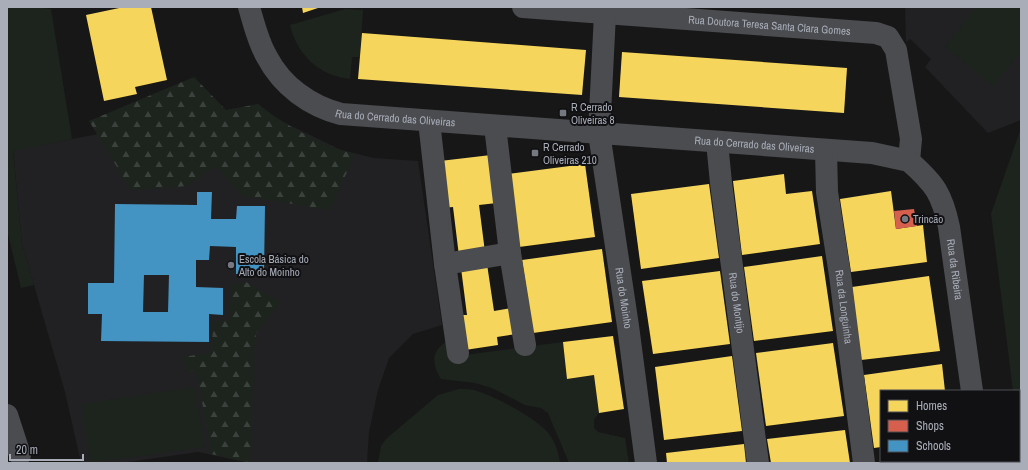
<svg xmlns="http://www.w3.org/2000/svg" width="1028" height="470" viewBox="0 0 1028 470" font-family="'Archivo Narrow',sans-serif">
<defs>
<pattern id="forest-firs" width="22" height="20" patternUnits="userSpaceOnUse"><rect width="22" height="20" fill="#1d241e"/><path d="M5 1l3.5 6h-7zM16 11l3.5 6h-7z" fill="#3b413d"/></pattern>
</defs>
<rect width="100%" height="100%" fill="#171717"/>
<g fill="#212123">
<path d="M903,7H1021V120L988,133L925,67L931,59L910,39L906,42L905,7Z"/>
<path d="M258,104L273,117L341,150L374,158L418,161L442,325L413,334L389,358L378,390L369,432L367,463H250L198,452L121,463H81L65,392L22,244L13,150Z"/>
</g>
<g fill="#1d241e">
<path d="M7,7H35L51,9L72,139L13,151L22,244L34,285L21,288L7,230Z"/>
<path d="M977,7H1021V52L993,86L945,46Z"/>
<path d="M345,9L363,10L360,57H352L350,79C320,76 297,55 290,25Z"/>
<path d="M1021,128V458L1019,441V391H1013L991,214Z"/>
<path d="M449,340L457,356L563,342L567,379L594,375L599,413L594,419V428L598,432L625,438L629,463H569L548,413L541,408L525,405L492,388L475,383L441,379C431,363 431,350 449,340Z"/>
<path d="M195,387L205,447L91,463L82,404Z"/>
<path d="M459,389C464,389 469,389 474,390C491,394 540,420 549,434C555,442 559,453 560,463H378L381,446L386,439L438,395Z"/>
</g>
<g fill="url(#forest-firs)">
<path d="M194,77L226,110L258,104C282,124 325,147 355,154L330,210L243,196L216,166L188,186L131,190L89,121Z"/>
<path d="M246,282L281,302L256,334L254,352L250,463L211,454L197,372L186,371L184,357L212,352L213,321H230L231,286Z"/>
</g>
<g fill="#f6d55c">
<path d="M124,7H151L167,80L135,87L137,94L104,101L86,15Z"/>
<path d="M302,7H321L303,13Z"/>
<path d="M362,33L586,50L582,95L358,79Z"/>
<path d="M622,52L847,68L844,113L619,97Z"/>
<path d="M491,155L497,203L479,205L485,252L459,256L453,207L442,208L440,161Z"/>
<path d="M585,164L595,237L519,247L508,174Z"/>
<path d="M784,174L786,194L812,191L820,244L742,255L733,181Z"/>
<path d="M709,184L719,258L641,269L631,194Z"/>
<path d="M891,191L896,229L923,225L927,262L851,272L840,199Z"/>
<path d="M602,249L612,322L533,333L522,260Z"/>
<path d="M822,256L833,331L754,341L744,267Z"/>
<path d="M487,264L494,311L512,308L516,334L497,337L498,345L465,350L460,315H467L461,268Z"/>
<path d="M720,271L730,344L653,354L642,281Z"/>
<path d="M929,276L940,351L861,360L852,287Z"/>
<path d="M613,336L624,409L599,413L594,375L567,379L563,342Z"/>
<path d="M833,343L844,416L766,426L756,353Z"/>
<path d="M732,356L742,431L664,440L655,367Z"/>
<path d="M942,364L945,391H881V447L874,448L864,375Z"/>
<path d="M845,430L850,463H771L767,439Z"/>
<path d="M744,444L746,463H667L666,453Z"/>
<path d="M889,461H954L955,463H881Z"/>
</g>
<path fill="#d6604d" d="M914,209L917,226L896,229L894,211Z"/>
<path fill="#4393c3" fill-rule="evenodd" d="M197,192H212L211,219H236L237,206H265L264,274H236V247L210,246L209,260H196V287L223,288V315L209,314V342L101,341L102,314H88V283H114L115,204L197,205ZM144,275H169L168,312H143Z"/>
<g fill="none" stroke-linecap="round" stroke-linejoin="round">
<g stroke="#4b4c50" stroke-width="22">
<path id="s1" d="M249,7C254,24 258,42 267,57C282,86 310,106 341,114L872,153L909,161"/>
<path id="s2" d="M523,7L876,33L888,37L896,50L911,139L909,161"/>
<path id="s3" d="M605,14L599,133L628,326L646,463"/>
<path d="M429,121L445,264L458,353"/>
<path d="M495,126L510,253L525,345"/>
<path id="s4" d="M717,142L721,183L758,463"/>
<path id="s5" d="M826,150L827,192L840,275L864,463"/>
<path id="s6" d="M909,161C935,184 942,194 949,227L972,391"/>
<path d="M445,264L510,253"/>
<path d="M7,415L20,455"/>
<path d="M981,461V463"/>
</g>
</g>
<g fill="#757880" stroke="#111113" stroke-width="1.5">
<rect x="559" y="109" width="8" height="8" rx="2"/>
<rect x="531" y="149" width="8" height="8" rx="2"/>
<circle cx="905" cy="219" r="4"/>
<circle cx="231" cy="265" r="4"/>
</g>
<g text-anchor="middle" stroke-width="4" stroke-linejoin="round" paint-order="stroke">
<g font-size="11" fill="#a8adb8" stroke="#111113">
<text dy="4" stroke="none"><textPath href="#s2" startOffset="247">Rua Doutora Teresa Santa Clara Gomes</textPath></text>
<text dy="4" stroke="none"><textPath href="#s1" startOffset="204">Rua do Cerrado das Oliveiras</textPath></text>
<text dy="4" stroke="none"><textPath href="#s1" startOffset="564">Rua do Cerrado das Oliveiras</textPath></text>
<text dy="4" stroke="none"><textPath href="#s6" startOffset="122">Rua da Ribeira</textPath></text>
<text dy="4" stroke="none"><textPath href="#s3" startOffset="286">Rua do Moinho</textPath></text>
<text dy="4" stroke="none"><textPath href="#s4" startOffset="162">Rua do Montijo</textPath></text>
<text dy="4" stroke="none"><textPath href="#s5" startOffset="158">Rua da Longuinha</textPath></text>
</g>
<g font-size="11" fill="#a8adb8" stroke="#111113" text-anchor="start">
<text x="571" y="111">R Cerrado<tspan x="571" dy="13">Oliveiras 8</tspan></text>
<text x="543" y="151">R Cerrado<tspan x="543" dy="13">Oliveiras 210</tspan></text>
<text x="913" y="223">Trincão</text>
<text x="239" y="263">Escola Básica do<tspan x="239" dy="13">Alto do Moinho</tspan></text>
</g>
</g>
<rect width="1028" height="470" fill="none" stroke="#a8adb8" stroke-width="16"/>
<rect x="880" y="390" width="140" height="72" fill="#111113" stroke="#4d4f55"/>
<rect x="888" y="400" width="20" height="12" fill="#f6d55c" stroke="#4d4f55"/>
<text x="916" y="410" font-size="12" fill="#a8adb8">Homes</text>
<rect x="888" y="420" width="20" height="12" fill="#d6604d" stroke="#4d4f55"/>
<text x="916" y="430" font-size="12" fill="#a8adb8">Shops</text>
<rect x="888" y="440" width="20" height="12" fill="#4393c3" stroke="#4d4f55"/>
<text x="916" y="450" font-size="12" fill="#a8adb8">Schools</text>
<path d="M10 454v6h73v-6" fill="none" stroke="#a8adb8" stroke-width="2"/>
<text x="16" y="454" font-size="12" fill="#a8adb8" stroke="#111113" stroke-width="3" paint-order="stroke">20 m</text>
</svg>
